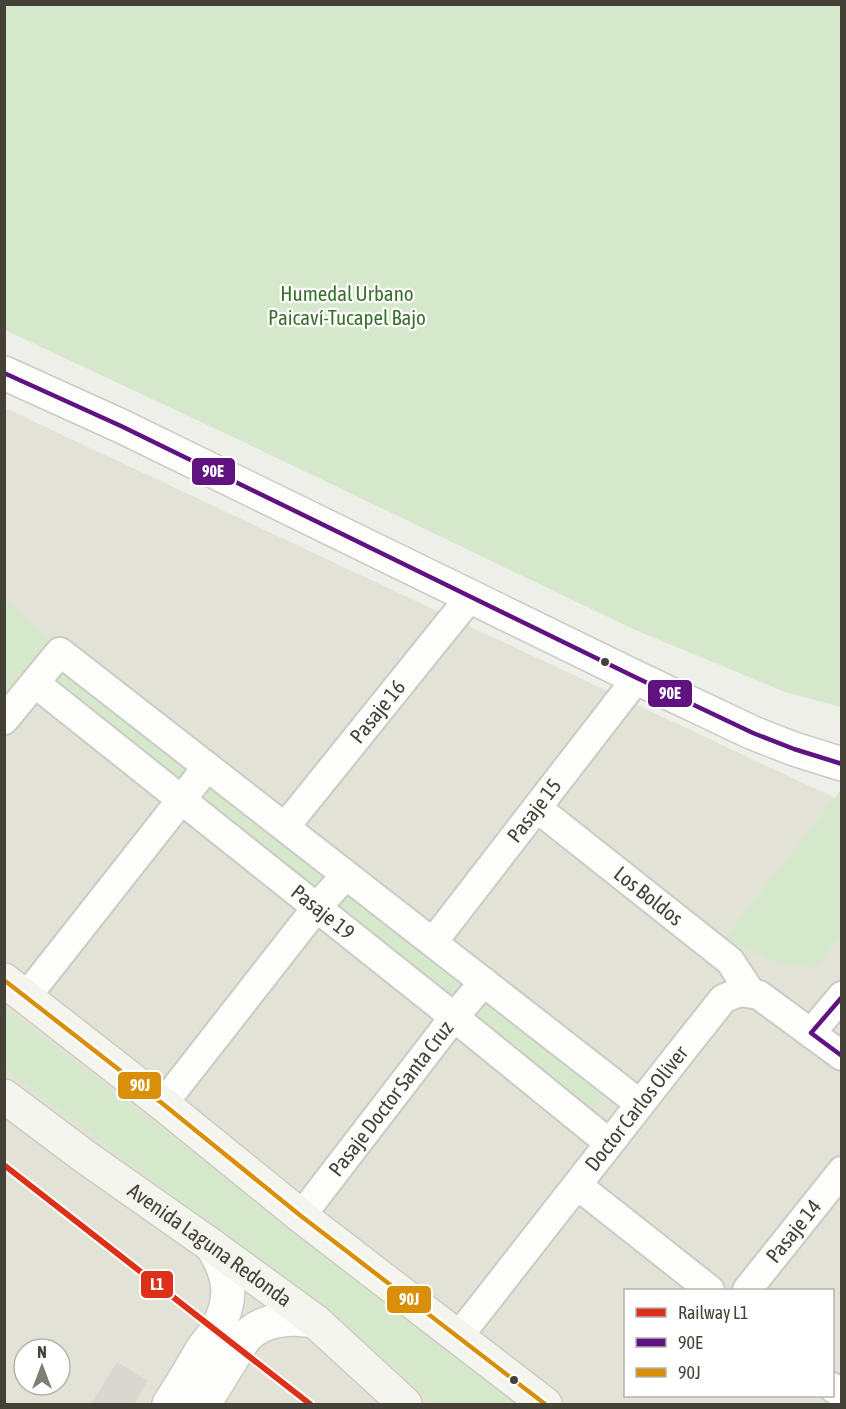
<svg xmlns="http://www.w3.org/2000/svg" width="846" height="1409" viewBox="0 0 846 1409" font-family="'Asap Condensed',sans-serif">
<rect width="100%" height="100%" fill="#efefe9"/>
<path fill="#e3e2d7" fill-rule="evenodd" d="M5,408L835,798H841V1404H5ZM626,1290H832V1396H626ZM24,1349H60V1385H24Z"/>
<g fill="#d6e8cb">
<path d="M5,4L841,5V707L785,692L633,629L252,446L5,330Z"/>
<path d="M5,599L49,639L5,698Z"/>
<path d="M57,659L604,1097L589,1112L43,677Z"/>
<path d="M841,790V936L816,968L777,963L724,939Z"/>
<path d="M4,1007L519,1404H432L391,1364L209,1223L5,1070Z"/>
</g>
<path fill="#d8d8d1" d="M117,1362L148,1381L134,1404H91Z"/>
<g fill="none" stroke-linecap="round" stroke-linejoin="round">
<defs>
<g id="minor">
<path id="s1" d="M35,683L454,1017L609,1143"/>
<path d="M4,720L60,652L640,1104"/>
<path id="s2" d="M537,808L730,961L751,993"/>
<path id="s3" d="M285,827L471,596"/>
<path id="s4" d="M433,942L637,678"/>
<path d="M26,997L207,767"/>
<path d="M811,1033L842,996"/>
<path d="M163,1104L317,907L346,875"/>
<path d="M577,1185L710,1290"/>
<path id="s5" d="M301,1216L454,1017L484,982"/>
<path id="s6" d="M747,1290L842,1171"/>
<path id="s7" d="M458,1337L677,1057L723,999L732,995L741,992L759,995L842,1056"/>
<path d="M832,1387L842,1394"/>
</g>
<g id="tertiary">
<path d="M4,373L121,426L637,678L753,733L794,749L842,764"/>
<path d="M169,1404C181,1386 192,1367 203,1348C208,1342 213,1336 217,1329C234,1298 230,1275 212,1246"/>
<path d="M204,1404L244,1339C262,1318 290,1317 315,1321"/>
</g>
<g id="secondary">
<path d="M4,980L163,1104L301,1216L545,1404"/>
<path id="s8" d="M4,1096L84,1156L212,1246L315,1321L405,1404"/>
</g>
</defs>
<use href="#minor" stroke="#cbcbc5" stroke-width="32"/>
<use href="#tertiary" stroke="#cbcbc5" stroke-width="36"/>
<use href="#secondary" stroke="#cecdc0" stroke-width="36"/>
<use href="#minor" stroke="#fdfdfc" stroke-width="28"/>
<use href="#tertiary" stroke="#fdfdfc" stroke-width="33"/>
<use href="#secondary" stroke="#f5f5ef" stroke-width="33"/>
<defs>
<g id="bus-1">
<path d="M4,373L121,426L637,678L753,733L794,749L842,764"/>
<path d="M842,997L811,1033L842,1056"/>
</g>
<path id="bus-2" d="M4,980L163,1104L301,1216L545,1404"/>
</defs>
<use href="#bus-1" stroke="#fff" stroke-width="9"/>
<use href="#bus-2" stroke="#fff" stroke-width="9"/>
<use href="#bus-1" stroke="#5f1280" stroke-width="4.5"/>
<use href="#bus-2" stroke="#da8f0b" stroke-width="4.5"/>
<defs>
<path id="rail-1" d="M4,1165L310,1404"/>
</defs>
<use href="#rail-1" stroke="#fff" stroke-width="10"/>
<use href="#rail-1" stroke="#dd3018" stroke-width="6"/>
</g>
<g fill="#444236" stroke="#fff" stroke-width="2">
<circle cx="605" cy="662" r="5"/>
<circle cx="514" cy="1380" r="5"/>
</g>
<g text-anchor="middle" stroke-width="4.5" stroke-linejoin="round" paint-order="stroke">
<g font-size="21" fill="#38712e" stroke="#fff">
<text x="347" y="301">Humedal Urbano<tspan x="347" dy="24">Paicaví-Tucapel Bajo</tspan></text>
</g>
<g font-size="21" fill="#444236" stroke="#fff">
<text dy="7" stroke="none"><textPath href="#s3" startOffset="148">Pasaje 16</textPath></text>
<text dy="7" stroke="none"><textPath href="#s4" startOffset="166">Pasaje 15</textPath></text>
<text dy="7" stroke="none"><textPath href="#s2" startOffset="142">Los Boldos</textPath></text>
<text dy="7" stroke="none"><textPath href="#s1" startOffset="368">Pasaje 19</textPath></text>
<text dy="7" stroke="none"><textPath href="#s5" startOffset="148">Pasaje Doctor Santa Cruz</textPath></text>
<text dy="7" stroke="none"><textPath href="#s7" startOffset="290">Doctor Carlos Oliver</textPath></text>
<text dy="7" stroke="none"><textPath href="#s6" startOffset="75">Pasaje 14</textPath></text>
<text dy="7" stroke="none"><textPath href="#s8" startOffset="254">Avenida Laguna Redonda</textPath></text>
</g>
</g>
<g stroke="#fff" stroke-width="2">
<rect x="191" y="457" width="45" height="29" rx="6" fill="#5f1280"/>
<rect x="647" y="679" width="46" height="29" rx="6" fill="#5f1280"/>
<rect x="117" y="1071" width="45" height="29" rx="6" fill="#da8f0b"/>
<rect x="140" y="1270" width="34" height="29" rx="6" fill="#dd3018"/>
<rect x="386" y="1285" width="46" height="29" rx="6" fill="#da8f0b"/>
</g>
<g font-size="16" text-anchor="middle" font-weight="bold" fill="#fff">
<text x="213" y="477">90E</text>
<text x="670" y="699">90E</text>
<text x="140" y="1091">90J</text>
<text x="157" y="1290">L1</text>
<text x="409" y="1305">90J</text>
</g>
<rect width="846" height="1409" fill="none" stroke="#444236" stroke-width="12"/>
<rect x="624" y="1289" width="210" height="108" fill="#ffffff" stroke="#b4b3af" stroke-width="1.5"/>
<rect x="636" y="1308" width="30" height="9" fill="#dd3018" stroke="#b4b3af" stroke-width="1.5"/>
<text x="678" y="1319" font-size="18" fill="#444236">Railway L1</text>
<rect x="636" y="1338" width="30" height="9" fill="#5f1280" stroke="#b4b3af" stroke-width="1.5"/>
<text x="678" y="1349" font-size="18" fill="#444236">90E</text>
<rect x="636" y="1368" width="30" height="9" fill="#da8f0b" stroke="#b4b3af" stroke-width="1.5"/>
<text x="678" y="1379" font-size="18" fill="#444236">90J</text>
<g transform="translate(42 1367)"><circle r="28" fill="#ffffff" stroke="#b4b3af" stroke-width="1.5"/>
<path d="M0-4.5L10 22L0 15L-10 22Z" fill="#807f75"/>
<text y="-9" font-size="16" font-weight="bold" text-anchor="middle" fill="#444236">N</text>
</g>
</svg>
